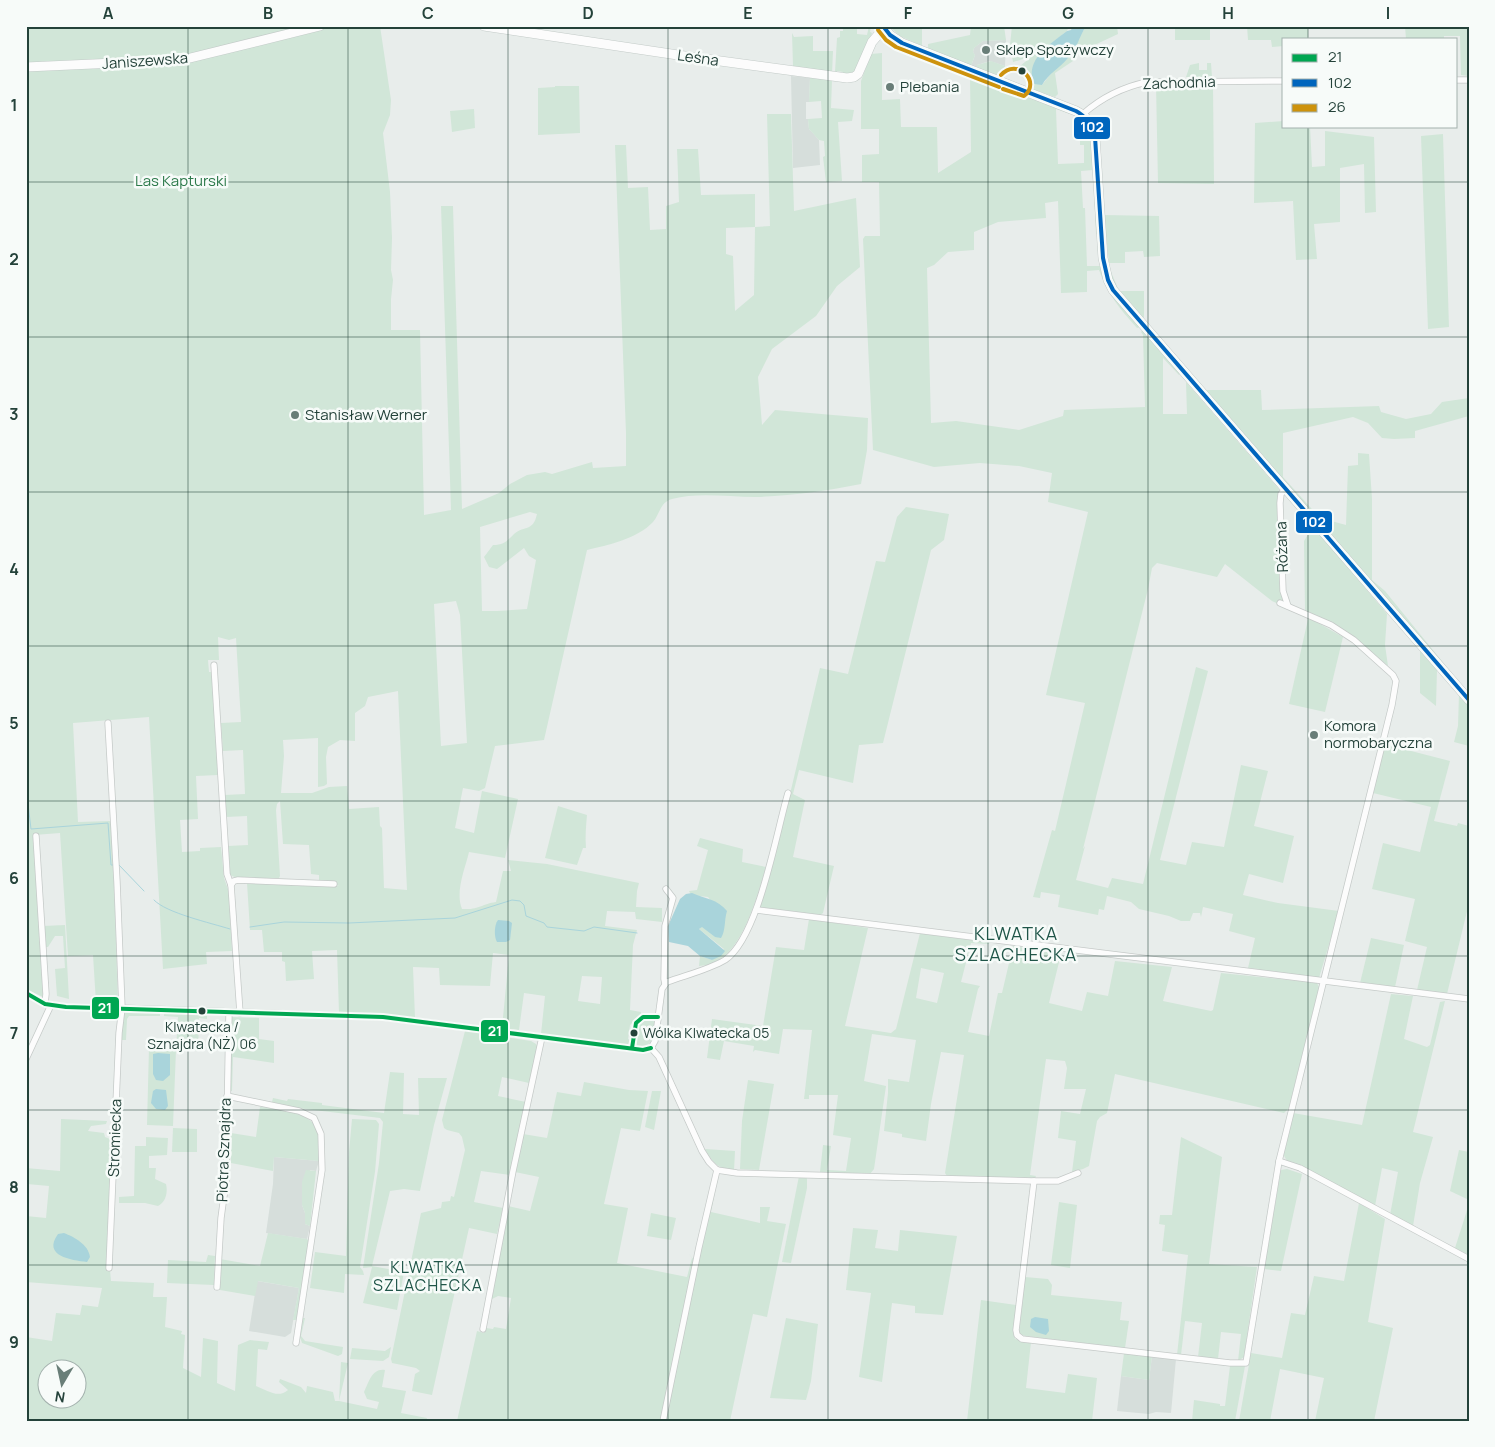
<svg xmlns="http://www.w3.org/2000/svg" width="1495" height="1447" viewBox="0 0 1495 1447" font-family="Manrope,sans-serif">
<rect width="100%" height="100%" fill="#e8edeb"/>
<g fill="#d6dedb">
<path d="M1006,40L1005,66L990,61L977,65V68L971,66L974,58L975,55L973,52L974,48L983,41Z"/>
<path d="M791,76L810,78L809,102H806V119H808L809,129L819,140L820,165L793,168Z"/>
<path d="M274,1157L319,1161L316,1171L310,1170L302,1205L305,1213V1224L310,1226L307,1239L266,1233L273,1184Z"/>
<path d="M257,1281L299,1288L291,1333L285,1337L249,1331Z"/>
<path d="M1152,1356L1176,1359L1171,1413L1156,1412L1149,1414L1117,1411L1121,1376L1149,1380Z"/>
</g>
<g fill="#d1e6d8" fill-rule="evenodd">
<path d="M26,26H380L391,100L390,115L383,133L390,192L392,238L391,270L393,280L391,299V330H420L424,515L451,510L441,206H453L462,509L499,493L510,484L527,475L545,472L552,474L592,462L593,468L626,466V433L615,145H626L628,188L648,187L650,230L666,229V206L679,202L677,149H698L701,195L755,194V227L770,226L767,114H791L794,211L856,198L860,267L837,286L816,316L772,349L758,377L762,425L775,410L868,418L867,450L861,484C827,491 791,496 755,497C728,497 698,492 672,499C660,502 660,514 653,522C637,539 608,545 587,550L544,740L495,746L485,788L479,791L463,788L455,828L474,833L482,791L518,799L505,858L469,852C465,869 455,892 462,909C480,910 481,904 496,902L503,871H511L508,860L547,864L639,883L637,891L636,907L662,908V922L636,919L635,912L607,911L605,926L637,930L633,945L630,1010L641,1012V1014L630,1025L628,1039L630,1040L628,1045H623L541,1034L545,996L524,993L519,1030L502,1028L509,955L493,953L490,986L440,985L439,968L413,967L415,1018L339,1013L337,950L312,951L314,979L286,981L285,962L282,961V952H264L262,930H250L247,883L339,886L319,880V875L311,874L309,845L283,844L280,801L277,804L276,810L280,876L279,878H237L230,875L228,846L248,845L247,816L226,817L225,795L245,794L243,750L223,751L221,723L241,722L236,638L229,640L218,637L219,660H208L209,672H212L218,775L196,776L198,819L180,820L182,852L200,851V848L221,847L224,878L229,892L232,951L206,952L207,964L163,969L149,717L73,723L78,822L111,821L113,850L118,1004L96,1003L93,955L68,956L60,833L34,835L44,993L43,997L26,989ZM755,227L754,295L735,311L733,256L726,254V228ZM530,512L537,514C533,532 525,525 514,534C507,541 504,545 493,545L484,557L489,567L497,569L524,548L529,556L536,560L527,609L497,611H482L480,527ZM456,601L460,615L467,743L441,746L434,604ZM398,691L407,890L384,888L382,828L380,826L379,807L349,809L347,786L329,787L312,793H281L284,756L283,740L318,738V787L324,786L327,784L326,757L328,747L340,740L355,741V713L365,706L368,697ZM582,976L602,977L600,1004L578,1001Z"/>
<path d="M843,26H857V34L867,35L869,26H871L870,32L872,33L861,63L853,74L843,75V72L837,71V74L835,72L837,38L840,37V31H843Z"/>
<path d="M889,26H922V46L900,36Z"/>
<path d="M971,26H1004L1006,40L983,41L974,48L973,52L975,55L971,66L928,49V44L970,35Z"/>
<path d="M1012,26H1069L1067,31L1044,49L1042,85L1053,71L1067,59L1086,26H1117L1118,34L1086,49L1085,45L1081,46L1073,61L1055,73L1058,94L1055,97L1029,88L1027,76L1022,73V71L1015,70L1030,58L1029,56L1020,60L1013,62L1010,45Z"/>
<rect x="1175" y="26" width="35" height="14"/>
<path d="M1247,26H1308V38L1284,39V46L1272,47L1271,40H1248Z"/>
<path d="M1405,26H1469V76L1461,75L1460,36H1444V39H1406Z"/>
<path d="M792,33L794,37L813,36V51H833L832,74L794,68L793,66Z"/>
<path d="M882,53V100L900,99L901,127H937L938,173L971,152L970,76L935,62L936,59L1070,111V114L1056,109L1058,164L1084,163V145H1080V128H1076L1074,118L1076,115L1090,127L1098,234H1096L1093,170L1081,171L1083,208H1085L1087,266H1100L1097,244H1099L1101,266L1140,327L1137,328C1120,309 1108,295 1099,270L1087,271V292L1061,293L1058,201L1045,203L1046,218L998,222L974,232V250L948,252L934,265L927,268L931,423L956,421L1019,430L1063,416L1064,410L1145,407L1143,335L1141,332L1143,330L1181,373L1179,375L1163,358V414H1187L1186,382L1279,489L1277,500L1280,589L1283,600L1289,609L1272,601L1225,564L1217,577L1157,563L1152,568L1148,589L1083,849L1085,846L1076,880L1108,888L1112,878L1143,884L1196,667L1208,671L1160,860L1186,865L1192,842L1224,847L1241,765L1268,771L1254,826L1294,836L1283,883L1249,874L1243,895L1278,903L1339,911L1319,978L1259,972V969L1248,968L1255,938L1229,931L1233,914L1203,907L1201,917L1200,913H1193L1190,921H1181L1169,916L1139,909L1131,902L1107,896L1104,910L1099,909L1098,915L1058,907L1060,895L1041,892L1040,898L1033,897L1052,830L1055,831L1085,703L1046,695L1088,512L1048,502L1052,473L1019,466L980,463L934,467L873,450L863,239L865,236H880L879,182H862V155L879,154V129H861V81L871,54Z"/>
<path d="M991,61L1005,66L1004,73L999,76L977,68V65Z"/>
<path d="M1199,63V70H1207V63H1211L1212,77H1186L1190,65Z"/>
<path d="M810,77L832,80L831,108L854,110L852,121L838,122L842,181L826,182L823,157L825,156L824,141L819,140L809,129L808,119L822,118L821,101L809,102Z"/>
<path d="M1156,85H1213L1214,184L1158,183Z"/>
<path d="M555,86H579L580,133L538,135V88L555,87Z"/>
<path d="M474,109L475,128L452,132L450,111Z"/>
<path d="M1284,121V126H1310L1312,167L1325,166V131L1374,137L1376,212L1365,213L1364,164L1340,168V222L1314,224L1317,259L1296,260L1293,201L1254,203L1255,123Z"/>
<path d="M1443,134L1449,327L1428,329L1421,136Z"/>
<path d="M1104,215L1159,216L1160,256L1144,257L1143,251L1125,252V263H1109Z"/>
<path d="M1109,267L1119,291H1144V317L1141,319L1113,284Z"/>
<path d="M1183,365L1206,390H1261L1262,410L1379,406L1381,412L1406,419L1431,414L1442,402L1469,398V416L1415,431V438L1394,439L1382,438L1368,423L1353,417L1283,433V477L1320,518L1346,525L1348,466L1358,465V453L1369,454L1372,499V580L1385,591L1467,692Z"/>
<path d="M906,507L949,514L944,540L931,550L883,743L859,745L853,783L799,770L793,794L805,800L793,857L834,866L823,913L820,915L759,907L790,794L820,668L848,674L876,561L885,562L897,517Z"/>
<path d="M1313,526L1387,614L1385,645L1388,666C1362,644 1337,623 1305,611L1304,541Z"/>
<path d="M1308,619L1313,620L1343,637L1325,712L1289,704Z"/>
<path d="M1420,650L1437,670L1436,706L1420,693Z"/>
<path d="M1459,694L1469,705V746L1454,742L1458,726Z"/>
<path d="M1384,744L1450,761L1434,821L1457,826L1458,823L1469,826V903L1447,994L1417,990L1427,947L1405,941L1415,899L1372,889L1383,843L1420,852L1431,807L1373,793Z"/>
<path d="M558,806L587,815C586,826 585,837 586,848H583L577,865L545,858Z"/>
<path d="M700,838L743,849L742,862L766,867C757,896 744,949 714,963C710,965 704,965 699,966L700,956L712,960L724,949L699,929L702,926L715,937L724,925V919L708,897L691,895L689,891L697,890L708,850L697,846Z"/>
<path d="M809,919L868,928L845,1026L891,1033L896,1029L920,933L990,942L989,944L971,943L961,982L980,986L978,989L968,1032L989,1036L998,993H1002L1013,946L1061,954L1049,1003L1082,1011L1087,992L1108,996L1115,961L1172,967L1163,1001L1211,1011L1213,1010L1221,973L1317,983L1319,987L1289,1108L1284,1113L1115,1074L1107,1113L1100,1117L1097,1121L1089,1166L1083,1169L1072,1172L1076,1141L1058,1138L1061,1111L1080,1114L1086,1089H1064L1067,1068L1065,1061L1046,1059L1030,1175L1036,1176L1035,1178L947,1176L945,1173L964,1055L941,1052L931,1104L926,1141L902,1137V1134L884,1131L888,1093V1079L909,1082L916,1040L872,1034L864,1081L886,1086L874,1169L870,1174L820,1172L823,1145L831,1146L827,1170L846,1171L851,1138L833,1135L838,1095H809V1099H804L812,1030L783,1029L779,1054L755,1050L753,1052L754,1046L724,1041L720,1060L707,1058L712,1019L763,1026L776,947L804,950ZM921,968L944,973L937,1003L916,998Z"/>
<path d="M65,925L69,999L57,996L55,969L65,968L63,936H55L48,947H45L43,926Z"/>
<path d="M1371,938L1404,945L1395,987L1360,983Z"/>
<path d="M1391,994L1413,996L1404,1039L1427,1047L1430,1045L1440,1002L1445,1001L1413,1132L1433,1137L1420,1183L1413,1226L1390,1215L1398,1172L1382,1168L1375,1206L1287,1161L1283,1154L1293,1113L1362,1125Z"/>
<path d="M125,1011L160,1012V1016H129L127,1019L126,1040H120L123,1012Z"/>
<path d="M164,1012L200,1013V1015L207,1016V1019L199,1018L198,1051L176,1050L173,1126L147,1125L149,1047L176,1049L178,1017L164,1016Z"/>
<path d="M231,1017L259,1018V1039L274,1041V1063L233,1057L232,1091H229Z"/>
<path d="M645,1018L652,1019L655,1023L652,1040L646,1047H637C633,1037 635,1023 645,1018Z"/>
<path d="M465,1031L531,1041L536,1044L538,1048L529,1083L502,1077L498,1096L526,1102L510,1175L481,1171L474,1202L503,1208L497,1234L469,1228L432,1395L412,1391L415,1374L420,1371L416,1368L392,1363L391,1359L421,1213L441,1208L442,1202L450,1201L451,1196L454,1197L465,1150L462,1137L459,1133L447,1130L444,1128L442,1120Z"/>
<path d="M390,1072L404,1073L403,1114L419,1115L418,1078H447L434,1125L420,1191L404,1189L390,1191L372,1266L404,1272L397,1310L363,1303L372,1267L363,1268L379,1163L383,1122L380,1118L297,1108L272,1102L273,1098L287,1101L288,1099L322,1103V1105L384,1113Z"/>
<path d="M748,1080L774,1084L759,1170L740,1169L742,1121Z"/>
<path d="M584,1082L629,1090L648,1091L640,1131L621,1128L604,1204L628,1208L617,1263L687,1277L692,1258L689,1254L694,1260L660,1421H457L477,1331L484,1333L486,1328L493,1329L494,1327L506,1329L511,1298L498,1296L492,1299L491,1294L508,1206L530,1211L539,1177L515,1172L523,1134L547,1138L557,1092L581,1096Z"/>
<path d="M652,1091H661L654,1130L645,1127Z"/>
<path d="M260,1107C277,1108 315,1113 319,1133C321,1142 319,1152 319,1161L274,1157L273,1171L231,1163V1133L256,1137Z"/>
<path d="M61,1119L107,1121L106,1124L91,1126L88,1131L104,1133L105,1137L110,1139L113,1143L106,1269L110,1270L111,1281L154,1283L153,1297H167L165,1327L182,1331L181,1334L185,1335L183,1368L201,1377L203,1338L218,1341L217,1383L235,1391L238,1345L250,1340L269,1342L267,1350L258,1349L256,1386C267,1390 278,1399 288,1390L279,1382L280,1379L301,1387L306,1393L307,1386L333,1392L335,1401H339L341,1362L348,1363L339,1401L377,1409L379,1402L367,1399L364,1392C369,1382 372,1368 385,1370L382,1387L406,1391L401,1413L427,1418L426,1421H26V1337L52,1341L56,1313L80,1315L82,1305L98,1307L102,1288L26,1282V1216L46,1218L49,1186L27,1184L26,1191V1168L60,1171ZM48,1370H78V1400H48Z"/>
<path d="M352,1119L376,1120L379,1124L375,1172L360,1267L363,1271L364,1275L345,1274L344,1293L310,1288L315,1252L346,1256L349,1152Z"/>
<path d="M173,1128L197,1129V1152H172Z"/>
<path d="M146,1137L168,1138L167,1155L149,1156V1168H156L155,1179L166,1184C168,1192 166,1202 158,1206L145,1203H119V1197L134,1196L135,1146H146Z"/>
<path d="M1181,1137L1222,1157L1209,1264L1257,1267L1244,1357L1238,1361L1241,1334L1221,1332L1218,1359L1198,1357L1202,1323L1185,1321L1181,1355H1177L1188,1255L1162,1251L1165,1225L1159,1224L1160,1215H1172Z"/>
<path d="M705,1149L735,1151L734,1171C716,1167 714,1164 705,1149Z"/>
<path d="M1459,1150L1469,1152V1200L1450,1191Z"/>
<path d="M1287,1169L1302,1174L1281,1271L1264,1269L1281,1170Z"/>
<path d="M306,1170L316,1171L310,1226L305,1224V1213L302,1205V1182Z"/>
<path d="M799,1176H806L807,1179V1188L791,1263L782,1262Z"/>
<path d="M715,1192L711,1212L760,1223V1207H770L767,1221L786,1224L767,1317L753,1314L730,1421H665L710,1208Z"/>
<path d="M1059,1202L1077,1205L1070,1268L1051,1265Z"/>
<path d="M1359,1203L1385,1219L1368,1322L1393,1328L1374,1421H1315L1324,1378L1280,1369L1270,1421H1239L1251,1353L1282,1358L1291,1313L1305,1315L1314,1276L1344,1281Z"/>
<path d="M1469,1204V1255L1455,1248Z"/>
<path d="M651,1213L676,1218L671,1240L647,1236Z"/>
<path d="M853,1228L878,1230L875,1248L898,1251L900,1230L957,1236L943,1315L915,1313V1306L892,1303L882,1382L859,1377L871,1293L846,1290Z"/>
<path d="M268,1233L307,1239L309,1241L297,1320H293L299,1288L258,1281L255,1296L220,1290V1259L260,1266Z"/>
<path d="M208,1255L215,1256L214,1285L167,1283L168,1260L206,1262Z"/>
<path d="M1025,1277L1048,1279L1052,1285L1051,1295L1122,1302L1120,1320L1129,1321L1125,1348L1026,1336L1019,1334Z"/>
<path d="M981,1300L1016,1305L1013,1333L1015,1339L1031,1342L1026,1388L1065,1393L1068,1374L1097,1378L1092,1421H967Z"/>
<path d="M302,1318H305L301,1336L305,1341L343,1347L342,1354L338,1356L302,1343L300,1337Z"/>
<path d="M786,1318L818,1324L811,1381L806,1400L770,1398Z"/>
<path d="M391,1347L389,1357L383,1361L350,1359L352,1348L385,1351Z"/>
<path d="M1124,1353L1152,1356L1149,1380L1121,1376Z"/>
<path d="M1230,1366H1245L1235,1421H1192L1194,1400L1220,1404V1406H1225Z"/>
</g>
<g fill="#a9d4db">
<path d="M1073,26H1086C1079,37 1077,49 1068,58C1060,68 1049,73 1042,85L1034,84C1024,60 1050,44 1067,31L1071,30Z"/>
<path d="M692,893C706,899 717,899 727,911C724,920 726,930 721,938L715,937L702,927L699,929L725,951L721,956L712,960L700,956L688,946L669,942L668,926L680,899L686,894Z"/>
<path d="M498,920L509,921L512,923L510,940L506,942H497C494,937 494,925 498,920Z"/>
<path d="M158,1053L170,1054V1075L163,1081L156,1080L153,1074V1054Z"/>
<path d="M156,1089L166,1090L168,1106L165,1110L156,1109L151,1103L153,1091Z"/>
<path d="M64,1233C74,1237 88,1244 90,1257L87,1262C71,1260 42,1256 58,1234Z"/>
<path d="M1035,1317L1048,1319L1049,1331L1046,1335L1036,1332L1030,1327L1031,1319Z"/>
</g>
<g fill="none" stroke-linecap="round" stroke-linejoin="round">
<g stroke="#a9d4db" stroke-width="1">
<path d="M26,787L31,829L108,823L111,865H113"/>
<path d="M119,865L144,891"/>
<path d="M154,900C166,913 211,923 230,929"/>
<path d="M250,927L284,922L349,923L455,918L512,900L520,901L524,905L526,916L544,923L547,927L584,931L594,927L637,933"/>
</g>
<defs>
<g id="street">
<path d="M1456,80H1469"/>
<path d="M1083,114C1100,99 1123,87 1147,82L1284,81"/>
<path d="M1285,489L1281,494L1280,503L1283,591L1288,606"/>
<path d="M214,665L227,874L231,885L240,1013"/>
<path d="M108,723L117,882L122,1008L119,1033L109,1268"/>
<path d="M36,836L46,994L45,1004"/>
<path d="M231,885L234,881L238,880L334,884"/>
<path d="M757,910L1469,999"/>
<path d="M665,984L664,979L665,926L673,898L666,889"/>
<path d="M26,993L45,1004L66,1007L122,1008L383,1017L643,1050L651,1048"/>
<path d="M651,1048L655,1041L662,989L667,982C686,975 708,970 725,960C759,937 776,833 788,793"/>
<path d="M651,1048L659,1057L702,1151L709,1162L717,1170"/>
<path d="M26,1059L51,1005"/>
<path d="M227,1096L299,1111L314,1118L321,1134L322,1170L296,1343"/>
<path d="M1279,1161L1300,1168L1469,1259"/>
<path d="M717,1170L737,1173L1034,1181H1058L1078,1173"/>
<path d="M1034,1181L1016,1330L1017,1335L1022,1339L1230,1363H1246L1279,1161L1392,705L1396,681L1393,675L1354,640L1331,625L1280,603"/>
<path d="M217,1287L221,1218L226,1181L229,1012"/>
<path d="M483,1329L513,1171L542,1037"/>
<path d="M663,1421L699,1247L717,1170"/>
</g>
<g id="secondary">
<path d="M484,26L698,58L847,78L854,77L858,74L872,42L884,28"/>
<path d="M883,26L890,35L902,43L1076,111C1088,117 1092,124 1095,137L1103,258L1108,280L1113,290L1469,700"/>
<path d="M26,67L182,60L320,26"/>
</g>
</defs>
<use href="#street" stroke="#c5cac8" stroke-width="7"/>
<use href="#secondary" stroke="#c3cbc8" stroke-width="10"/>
<use href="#street" stroke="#fcfcfc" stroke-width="5.5"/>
<use href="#secondary" stroke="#fcfcfc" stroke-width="9"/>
<defs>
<g id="bus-1">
<path d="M26,993L45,1004L66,1007L383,1017L643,1050L651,1048"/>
<path d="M632,1048L636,1023L643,1017H658"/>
</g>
<path id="bus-2" d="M883,26L890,35L902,43L1076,111C1087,117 1092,125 1095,137L1103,258L1108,280L1113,290L1469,700"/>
<g id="bus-3">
<path d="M878,30L886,40L896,47L999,87"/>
<path d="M1001,75C1017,57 1042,82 1024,96L1003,89"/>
</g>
</defs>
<use href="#bus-1" stroke="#f7fbf9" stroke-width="8"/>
<use href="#bus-2" stroke="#f7fbf9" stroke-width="8"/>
<use href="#bus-3" stroke="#f7fbf9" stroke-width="8"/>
<use href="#bus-1" stroke="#00a651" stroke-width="4"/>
<use href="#bus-2" stroke="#0065bd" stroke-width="4"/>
<use href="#bus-3" stroke="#cd920c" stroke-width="4"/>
</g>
<path fill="none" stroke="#24423a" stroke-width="1" stroke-opacity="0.55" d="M188,26V1421M348,26V1421M508,26V1421M668,26V1421M828,26V1421M988,26V1421M1148,26V1421M1308,26V39M1308,126V1421M26,182H1469M26,337H1469M26,492H1469M26,646H1469M26,801H1469M26,956H1469M26,1110H1469M26,1265H1469"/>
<g fill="#697e78" stroke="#f7fbf9" stroke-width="2">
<circle cx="986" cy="50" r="5"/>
<circle cx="890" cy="87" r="5"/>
<circle cx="295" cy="415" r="5"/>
<circle cx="1314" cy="735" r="5"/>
</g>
<g fill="#24423a" stroke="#f7fbf9" stroke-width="2">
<circle cx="1022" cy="71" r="4.5"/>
<circle cx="202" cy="1011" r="4.5"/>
<circle cx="634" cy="1033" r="4.5"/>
</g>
<g text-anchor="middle" stroke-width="5" stroke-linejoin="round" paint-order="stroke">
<g font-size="14" fill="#24423a" stroke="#f7fbf9">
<text x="202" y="1032">Klwatecka /<tspan x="202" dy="17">Sznajdra (NŻ) 06</tspan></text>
<text x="643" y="1038" text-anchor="start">Wólka Klwatecka 05</text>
</g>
<g font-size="15" fill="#24423a" stroke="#f7fbf9" text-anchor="start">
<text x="996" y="55">Sklep Spożywczy</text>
<text x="900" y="92">Plebania</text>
<text x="305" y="420">Stanisław Werner</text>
<text x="1324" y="731">Komora<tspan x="1324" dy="17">normobaryczna</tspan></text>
</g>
<g font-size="15" fill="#24423a" stroke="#f7fbf9">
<text transform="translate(698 58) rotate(8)" y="5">Leśna</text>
<text transform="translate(145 61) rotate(-4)" y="5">Janiszewska</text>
<text transform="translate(1179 83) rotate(-2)" y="5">Zachodnia</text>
<text transform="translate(1282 547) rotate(-92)" y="5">Różana</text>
<text transform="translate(115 1138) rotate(-88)" y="5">Stromiecka</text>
<text transform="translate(224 1150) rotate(-88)" y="5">Piotra Sznajdra</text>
</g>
<g font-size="15" fill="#2d7a4b" stroke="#f7fbf9">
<text x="181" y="186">Las Kapturski</text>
</g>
<g font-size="16" letter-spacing="1" fill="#1f5548" stroke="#f7fbf9">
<text x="428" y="1273">KLWATKA<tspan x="428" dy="18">SZLACHECKA</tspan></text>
</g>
<g font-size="18" letter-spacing="1" fill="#1f5548" stroke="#f7fbf9">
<text x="1016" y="940">KLWATKA<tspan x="1016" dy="21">SZLACHECKA</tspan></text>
</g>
</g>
<g stroke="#f7fbf9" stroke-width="2">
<rect x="1073" y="116" width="38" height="24" rx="5" fill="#0065bd"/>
<rect x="1295" y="510" width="38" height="24" rx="5" fill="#0065bd"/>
<rect x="91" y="996" width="29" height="24" rx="5" fill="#00a651"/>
<rect x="480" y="1019" width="29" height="24" rx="5" fill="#00a651"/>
</g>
<g font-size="14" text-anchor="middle" font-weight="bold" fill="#fff">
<text x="1092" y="132">102</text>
<text x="1314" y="527">102</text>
<text x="105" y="1013">21</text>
<text x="495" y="1036">21</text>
</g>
<rect width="1495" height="1447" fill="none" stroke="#f7fbf9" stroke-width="55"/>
<rect x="1282" y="38" width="175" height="90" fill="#f7fbf9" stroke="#a3b1ad"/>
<rect x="1292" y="54" width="25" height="8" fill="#00a651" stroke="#a3b1ad"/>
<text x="1328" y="62" font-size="15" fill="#24423a">21</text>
<rect x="1292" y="79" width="25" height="8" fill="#0065bd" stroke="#a3b1ad"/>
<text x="1328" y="88" font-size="15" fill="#24423a">102</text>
<rect x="1292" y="104" width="25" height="8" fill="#cd920c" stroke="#a3b1ad"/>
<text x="1328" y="112" font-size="15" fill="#24423a">26</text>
<g transform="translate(62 1384) rotate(189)"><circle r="24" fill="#f7fbf9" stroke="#a3b1ad"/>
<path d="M0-4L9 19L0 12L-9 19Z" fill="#697e78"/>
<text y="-8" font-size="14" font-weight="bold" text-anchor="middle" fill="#24423a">N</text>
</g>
<rect x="28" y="28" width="1440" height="1392" fill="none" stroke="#24423a" stroke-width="2"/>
<g font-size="16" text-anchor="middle" font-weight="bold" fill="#24423a">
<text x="108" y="19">A</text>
<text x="268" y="19">B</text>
<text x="428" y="19">C</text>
<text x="588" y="19">D</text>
<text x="748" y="19">E</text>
<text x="908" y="19">F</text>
<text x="1068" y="19">G</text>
<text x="1228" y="19">H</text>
<text x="1388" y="19">I</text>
<text x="14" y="111">1</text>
<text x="14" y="265">2</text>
<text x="14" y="420">3</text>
<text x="14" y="575">4</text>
<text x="14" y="729">5</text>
<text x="14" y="884">6</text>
<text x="14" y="1039">7</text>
<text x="14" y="1193">8</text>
<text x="14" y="1348">9</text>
</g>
</svg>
